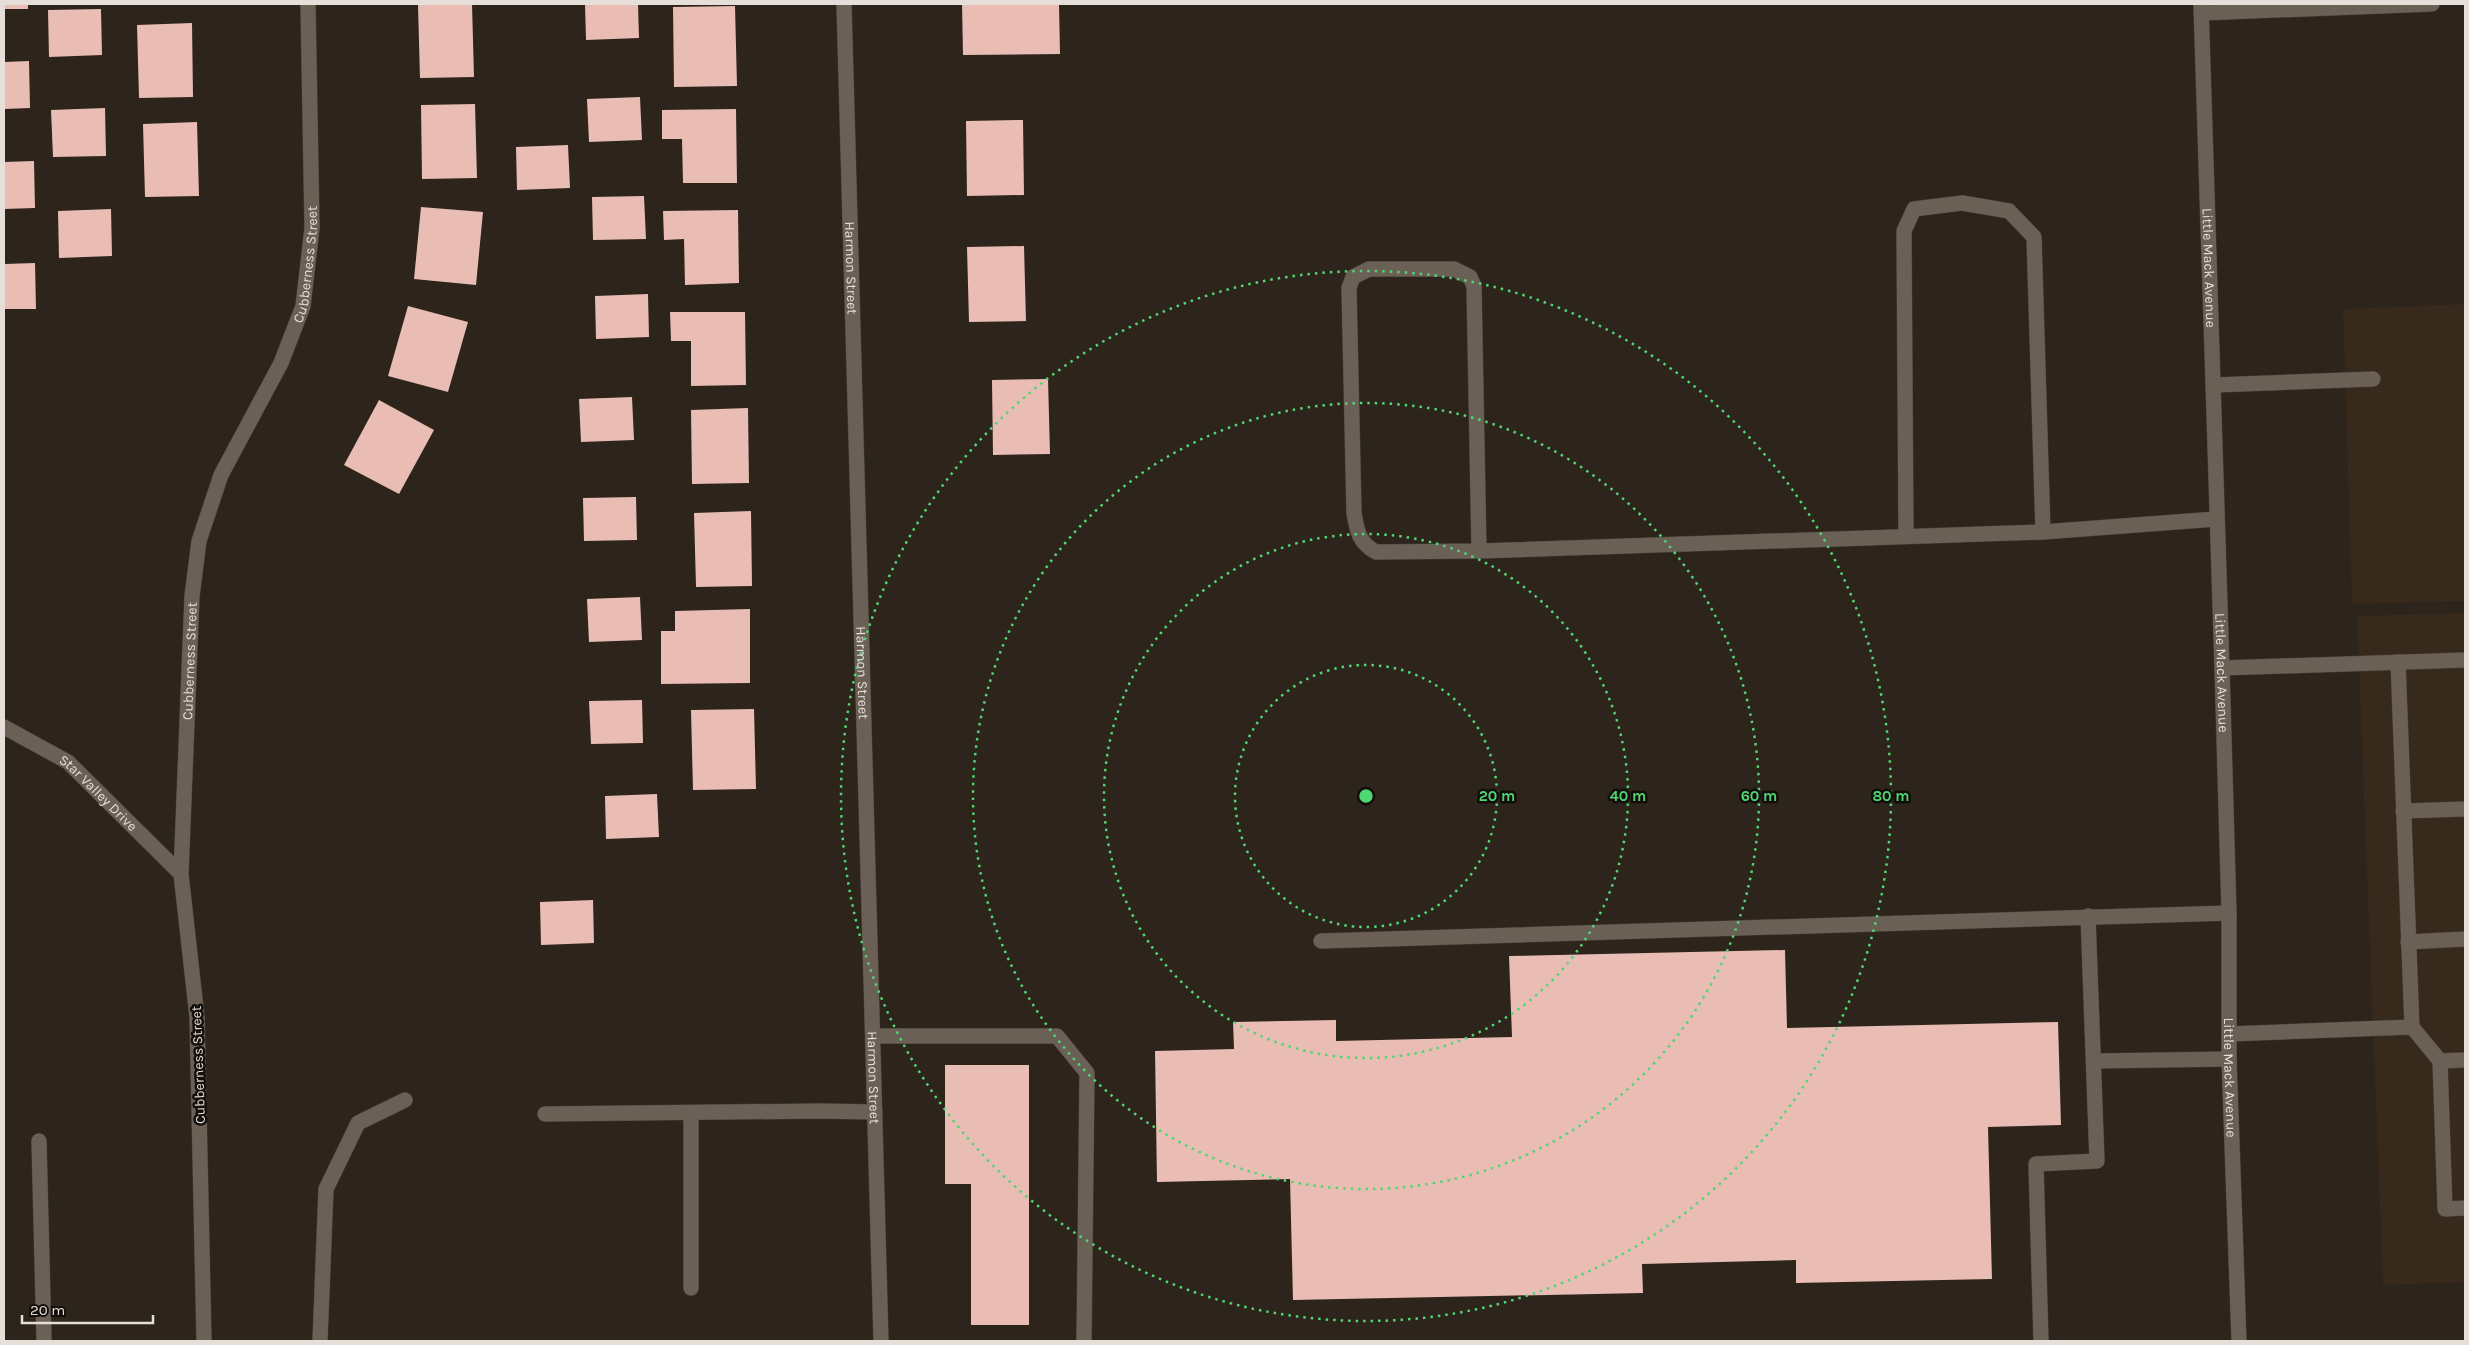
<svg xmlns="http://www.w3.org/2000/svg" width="2469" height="1345" viewBox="0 0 2469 1345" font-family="Karla,sans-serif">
<rect width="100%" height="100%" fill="#2d241c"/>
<g fill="#37291c">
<path d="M2465,304V601L2352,604L2343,309Z"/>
<path d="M2465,613V1282L2383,1285L2357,616Z"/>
</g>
<g fill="#e9bdb3">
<rect x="4" y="4" width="24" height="5"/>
<path d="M472,4L474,77L420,78L418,5Z"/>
<path d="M585,4H638L639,38L586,40Z"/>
<path d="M962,4H1059L1060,54L963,55Z"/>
<path d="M735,6L737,86L674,87L673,7Z"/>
<path d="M101,9L102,55L49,57L48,10Z"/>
<path d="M192,23L193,97L139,98L137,25Z"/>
<path d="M29,61L30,108L4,109V62Z"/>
<path d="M640,97L642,140L589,142L587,99Z"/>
<path d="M475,104L477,178L422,179L421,105Z"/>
<path d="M105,108L106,156L53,157L51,110Z"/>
<path d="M736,109L737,183H683L682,139H662V110Z"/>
<path d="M1023,120L1024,195L967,196L966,121Z"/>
<path d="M197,122L199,196L145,197L143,124Z"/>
<path d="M568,145L570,188L517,190L516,147Z"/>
<path d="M34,161L35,208L4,209V162Z"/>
<path d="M644,196L646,239L593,240L592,197Z"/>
<path d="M421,207L483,212L476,285L414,279Z"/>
<path d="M111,209L112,256L59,258L58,211Z"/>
<path d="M738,210L739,283L685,285L684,239L664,240L663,211Z"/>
<path d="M1024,246L1026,321L969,322L967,247Z"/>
<path d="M35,263L36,309H4V264Z"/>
<path d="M648,294L649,337L596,339L595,296Z"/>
<path d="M408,306L468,322L448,392L388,376Z"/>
<path d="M670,312H745L746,385L691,386V341H671Z"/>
<path d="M1048,379L1050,454L993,455L992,380Z"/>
<path d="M632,397L634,440L581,442L579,399Z"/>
<path d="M379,400L434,430L399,494L344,465Z"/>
<path d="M748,408L749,483L692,484L691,410Z"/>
<path d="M636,497L637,540L584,541L583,498Z"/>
<path d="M751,511L752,586L696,587L694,513Z"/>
<path d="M640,597L642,640L589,642L587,599Z"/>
<path d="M750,609V683L661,684V631H675V611Z"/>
<path d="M642,700L643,743L591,744L589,701Z"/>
<path d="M754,709L756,789L693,790L691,710Z"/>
<path d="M657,794L659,837L606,839L605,796Z"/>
<path d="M593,900L594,943L541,945L540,902Z"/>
<path d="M1785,950L1787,1028L2058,1022L2061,1125L1988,1127L1992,1279L1796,1283V1260L1642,1264L1643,1293L1293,1300L1290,1179L1157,1182L1155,1051L1234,1049L1233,1022L1336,1020V1041L1512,1037L1509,956Z"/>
<path d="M945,1065H1029V1325H971V1184H945Z"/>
</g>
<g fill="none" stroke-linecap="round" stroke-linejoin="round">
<defs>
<g id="lane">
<path d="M2201,13L2432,4"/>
<path d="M2214,385L2373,379"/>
<path d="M1906,536L1904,231L1914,209L1962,203L2009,211L2034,237L2043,532"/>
<path d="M1479,551L1474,286L1470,277L1454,269H1369L1353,277L1349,288L1354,513C1357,531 1359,543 1376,552L1479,551L2043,532L2216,519"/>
<path d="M2398,662L2412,1027L2440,1061L2445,1209L2465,1208"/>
<path d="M2222,668L2465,660"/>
<path d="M2403,811L2465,809"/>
<path d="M1321,941L2229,913"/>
<path d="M2408,942L2465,939"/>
<path d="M2229,1034L2412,1027"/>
<path d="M873,1036H1057L1087,1073L1084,1341"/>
<path d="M2094,1061L2229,1059"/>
<path d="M2440,1061L2465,1060"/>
<path d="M691,1113V1288"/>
<path d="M545,1114L820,1111L875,1112"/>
<path d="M39,1141L44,1341"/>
<path d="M320,1341L326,1189L358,1123L405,1100"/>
<path d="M2041,1341L2036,1164L2097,1161L2088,916"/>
</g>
<g id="street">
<path id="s1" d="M844,4L881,1341"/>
<path id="s2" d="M4,727L68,762L181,874"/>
<path id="s3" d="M204,1341L197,1017L181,874L192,596L199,541L221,475L281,363L303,306L312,228L308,4"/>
</g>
<g id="secondary">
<path id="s4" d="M2201,4L2222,668L2229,913V1059L2239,1341"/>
</g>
</defs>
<use href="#lane" stroke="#473f39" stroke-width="16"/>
<use href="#street" stroke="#473f39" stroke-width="16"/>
<use href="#secondary" stroke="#473f39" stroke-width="16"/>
<use href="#lane" stroke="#6b6056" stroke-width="15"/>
<use href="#street" stroke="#6b6056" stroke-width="15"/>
<use href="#secondary" stroke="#6b6056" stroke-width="15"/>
</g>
<g fill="none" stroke="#51d674" stroke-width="2.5" stroke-dasharray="2.5 5">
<circle cx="1366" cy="796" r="131"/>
<circle cx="1366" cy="796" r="262"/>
<circle cx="1366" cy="796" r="393"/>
<circle cx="1366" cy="796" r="525"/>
</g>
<g text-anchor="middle" stroke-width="5" stroke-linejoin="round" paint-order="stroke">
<g font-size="14" fill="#e5ded9" stroke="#120e0b">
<text dy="5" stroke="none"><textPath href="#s3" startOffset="1101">Cubberness Street</textPath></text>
<text dy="5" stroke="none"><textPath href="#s1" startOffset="264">Harmon Street</textPath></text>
<text dy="5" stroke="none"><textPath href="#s4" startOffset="264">Little Mack Avenue</textPath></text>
<text dy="5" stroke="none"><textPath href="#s3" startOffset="681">Cubberness Street</textPath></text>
<text dy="5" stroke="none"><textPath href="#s4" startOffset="669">Little Mack Avenue</textPath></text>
<text dy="5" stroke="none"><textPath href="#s1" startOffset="669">Harmon Street</textPath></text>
<text dy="5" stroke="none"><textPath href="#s2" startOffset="116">Star Valley Drive</textPath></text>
<text transform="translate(198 1065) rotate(-92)" y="5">Cubberness Street</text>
<text dy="5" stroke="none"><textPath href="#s1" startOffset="1074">Harmon Street</textPath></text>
<text dy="5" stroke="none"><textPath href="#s4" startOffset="1074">Little Mack Avenue</textPath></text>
</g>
</g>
<circle cx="1366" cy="796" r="8" fill="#51d674" stroke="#120e0b" stroke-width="2.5"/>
<g font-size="15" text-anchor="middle" font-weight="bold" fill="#51d674" stroke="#120e0b" stroke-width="5" stroke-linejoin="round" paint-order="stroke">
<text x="1497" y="801">20 m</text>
<text x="1628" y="801">40 m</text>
<text x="1759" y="801">60 m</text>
<text x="1891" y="801">80 m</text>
</g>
<rect width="2469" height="1345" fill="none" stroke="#e5ded9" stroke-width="10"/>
<path d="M22 1315v8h131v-8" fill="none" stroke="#e5ded9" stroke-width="2.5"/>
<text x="30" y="1315" font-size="15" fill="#e5ded9" stroke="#120e0b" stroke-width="4" paint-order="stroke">20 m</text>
</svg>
